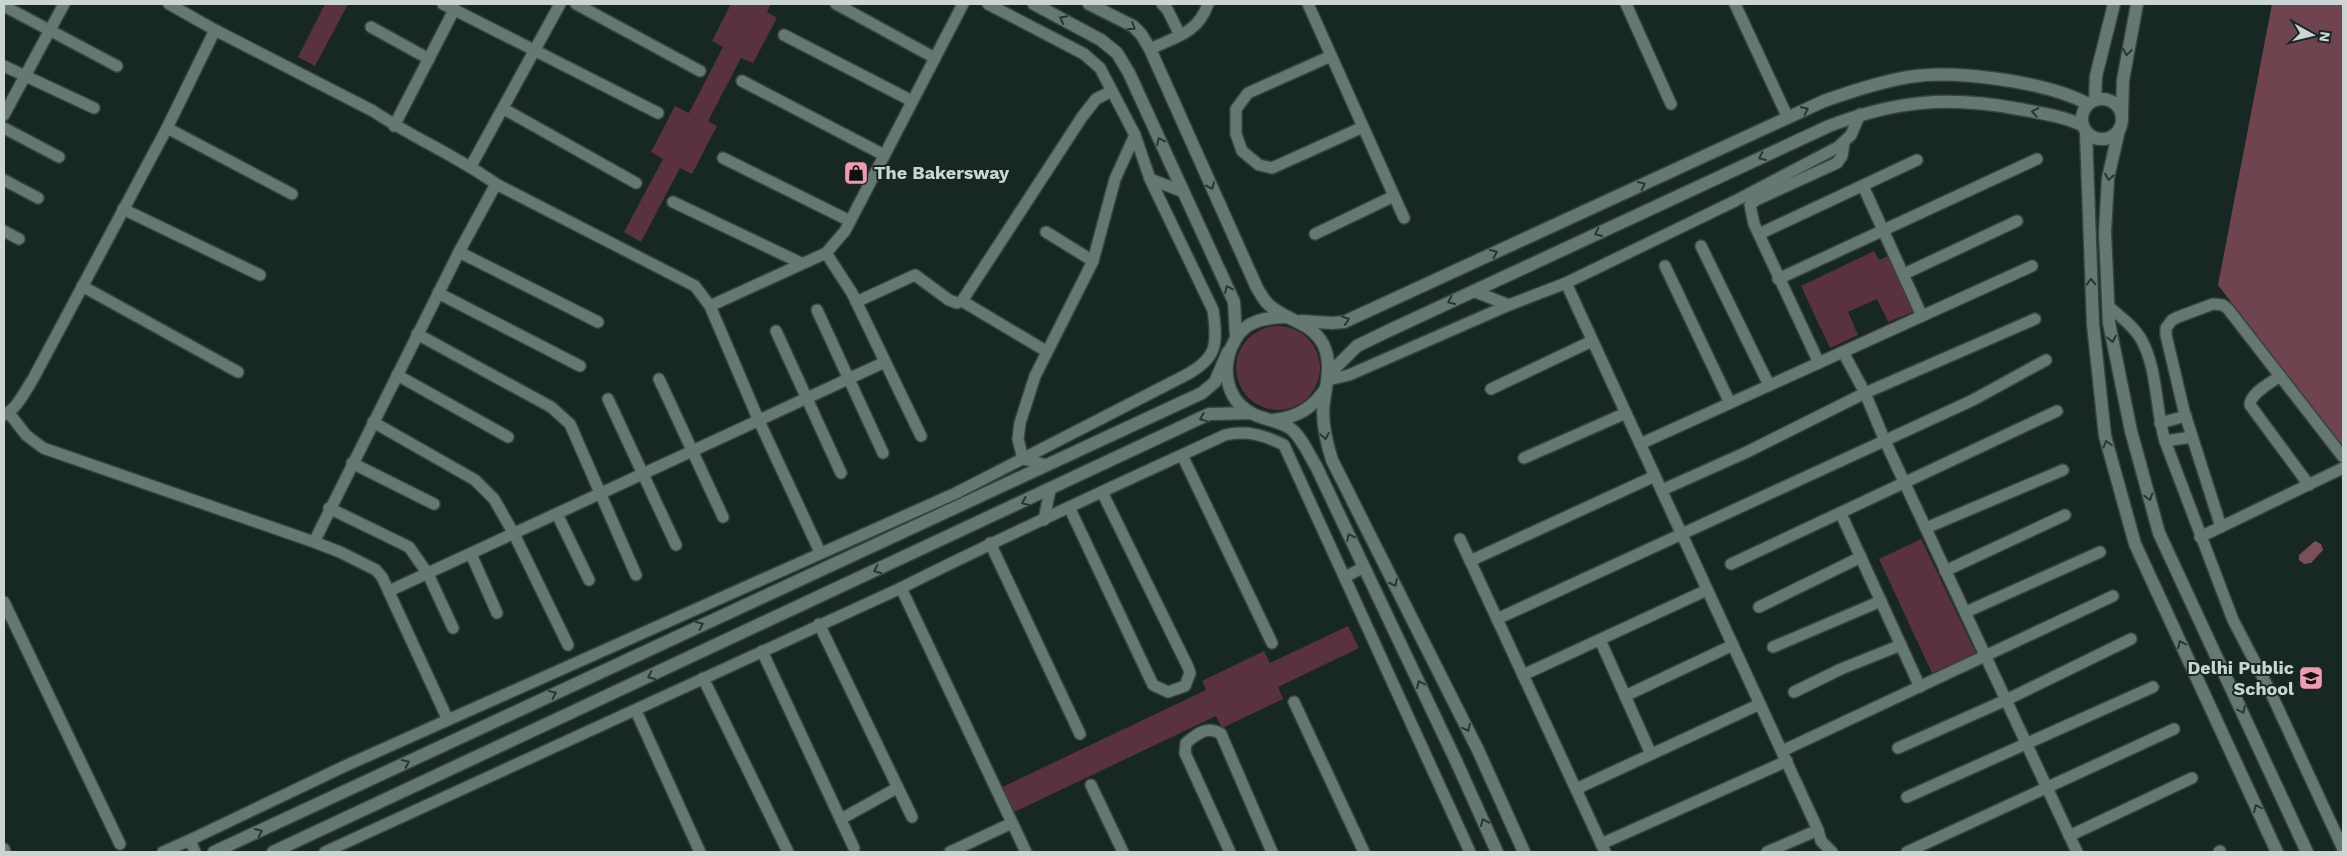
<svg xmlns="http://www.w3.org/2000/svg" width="2347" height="856" viewBox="0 0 2347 856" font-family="'Work Sans',sans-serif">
<rect width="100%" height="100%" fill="#172724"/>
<g fill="#5a323d">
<path d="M325,4H348L315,66L298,57Z"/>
<path d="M731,4H771L767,12L777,18L753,63L741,58L708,121L717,126L692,174L680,168L641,242L624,232L663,159L651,152L675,106L689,113L723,47L712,41Z"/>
<path d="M1874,251L1879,260L1892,254L1918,310L1888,322L1877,299L1848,312L1858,335L1830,348L1801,286Z"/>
<circle cx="1278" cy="368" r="42"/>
<path d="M1921,539L1976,653L1932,673L1879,559Z"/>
<path d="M1348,626L1359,648L1278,687L1283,699L1222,728L1216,716L1010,814L998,789L1206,690L1202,681L1264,651L1270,663Z"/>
</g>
<path fill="#6f444f" d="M2272,4H2343V449L2218,285Z"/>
<path fill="#7a4f5a" d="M2315,541L2321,544L2323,550L2311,563L2304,564L2299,560V555Z"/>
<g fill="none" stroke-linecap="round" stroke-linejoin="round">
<defs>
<g id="minor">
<path d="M169,4L215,30L373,111C413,138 457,156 496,184L695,286L710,306L759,421L820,552"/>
<path d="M443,4L658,113"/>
<path d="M576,4L700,71"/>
<path d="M836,4L935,58"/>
<path d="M1162,4L1167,9L1180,35"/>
<path d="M1308,4L1404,218"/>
<path d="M1626,4L1671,104"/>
<path d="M1735,4L1788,118"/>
<path d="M4,6L117,66"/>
<path d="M371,27L429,59"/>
<path d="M784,35L912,101"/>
<path d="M1150,49C1176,37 1198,33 1208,4"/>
<path d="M1331,56L1248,93L1236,109V134L1242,151L1259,165L1272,168L1363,127"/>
<path d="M4,66L94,108"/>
<path d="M742,81L884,155"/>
<path d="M504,109L636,183"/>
<path d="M4,115L64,4"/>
<path d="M394,126L454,10"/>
<path d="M4,128L59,157"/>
<path d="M167,128L292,194"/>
<path d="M723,158L850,221"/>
<path d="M471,166L560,4"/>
<path d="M1150,179L1184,192"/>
<path d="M4,180L38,198"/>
<path d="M1863,186L1922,316"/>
<path d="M673,202L801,263"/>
<path d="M123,209L260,275"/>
<path d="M4,231L19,239"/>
<path d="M1046,232L1093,261"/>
<path d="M1315,234L1394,196"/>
<path d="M1759,234L1917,160"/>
<path d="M1701,246L1769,385"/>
<path d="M459,252L598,322"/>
<path d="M826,253L852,293L921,436"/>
<path d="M1665,266L1730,403"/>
<path d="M1904,274L2017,221"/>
<path d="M1778,279L2037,159"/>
<path d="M1566,283L1818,830L1821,841L1832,852"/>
<path d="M82,286L238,372"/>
<path d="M1473,291L1509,305"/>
<path d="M438,293L580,366"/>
<path d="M962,301L1046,351"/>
<path d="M856,302L915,275L949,300L957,303L962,301L1082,117L1096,99L1112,91"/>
<path d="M710,306L826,253L845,231L963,4"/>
<path d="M2108,306C2120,316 2133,326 2141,339C2158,369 2155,408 2165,441L2233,620L2270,691L2343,849"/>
<path d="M817,310L883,453"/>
<path d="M776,331L841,473"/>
<path d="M417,334L551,407L570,424L636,575"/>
<path d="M1843,352L1865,393L1885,441L2077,852"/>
<path d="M1819,363L1754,224L1750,205L1756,200L1837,163L1842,156L1844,143"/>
<path d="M397,375L508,437"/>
<path d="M2280,376C2271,383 2250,393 2250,405L2309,485"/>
<path d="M659,379L723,517"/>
<path d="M1328,380L1349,375L1509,305L1566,283L1735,201L1838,147L1851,135L1860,114"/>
<path d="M1491,389L1592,341"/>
<path d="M608,399L676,545"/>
<path d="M9,413L26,435L43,448L314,542L340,552L376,570L382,577L448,720"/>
<path d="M4,415C17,409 25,391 33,379L167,128L215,30"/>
<path d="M373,422L475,480L494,499L514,534L568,645"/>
<path d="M2160,423L2186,416"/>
<path d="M2165,441L2192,437"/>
<path d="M1640,444L2032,266"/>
<path d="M1182,455L1272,643"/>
<path d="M1524,458L1626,413"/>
<path d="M352,463L434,504"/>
<path d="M1047,465L1023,459L1018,439L1020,423L1035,376L1093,261L1115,179L1135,135"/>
<path d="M1662,490L1747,452L1865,393L2035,319"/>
<path d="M1069,507L1153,685L1168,692L1185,686L1190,673L1188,667L1102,492"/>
<path d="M329,508L409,547L428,574L453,628"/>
<path d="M557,514L589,580"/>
<path d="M1841,514L1920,687"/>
<path d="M1044,520L1050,490"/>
<path d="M2221,527L2184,411L2166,335V328L2172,320L2178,317L2213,304L2223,305L2228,309L2343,457"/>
<path d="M1926,528L2063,470"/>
<path d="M2200,537L2343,468"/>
<path d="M1460,539L1605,852"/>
<path d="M314,542L459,252L496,184"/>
<path d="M990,543L1080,734"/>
<path d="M471,554L497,613"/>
<path d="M1470,561L1655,476"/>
<path d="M1731,564L2057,411"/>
<path d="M1945,571L2065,515"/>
<path d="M1345,577L1364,567"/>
<path d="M901,588L1026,852"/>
<path d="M389,591L885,362"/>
<path d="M4,602L120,844"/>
<path d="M1759,607L1861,557"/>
<path d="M1966,612L2100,552"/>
<path d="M1497,619L1973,400L2046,360"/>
<path d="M819,624L912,817"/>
<path d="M1600,640L1651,754"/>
<path d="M1773,647L1881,601"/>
<path d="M762,651L854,848"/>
<path d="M1523,675L1707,590"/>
<path d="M703,678L788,852"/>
<path d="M1794,692L1841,669L1901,645"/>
<path d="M1625,696L1733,645"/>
<path d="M1294,702L1364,852"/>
<path d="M636,711L700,852"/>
<path d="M1898,748L2006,700L2131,639"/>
<path d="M1782,751L2113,596"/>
<path d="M1091,785L1123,852"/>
<path d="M1576,789L1760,704"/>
<path d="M1907,797L2153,687"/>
<path d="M841,819L897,788"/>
<path d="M2069,836L2192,778"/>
<path d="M1601,844L1787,761"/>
<path d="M4,849L5,852"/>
<path d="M163,852L190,840"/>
<path d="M195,852L190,840L345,766L956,493L1184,376C1217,359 1218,345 1213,310L1150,179L1135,135L1100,68L1084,54L988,4"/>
<path d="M325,852L901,588C1008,534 1117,485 1225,435C1247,430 1264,435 1284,445L1470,852"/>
<path d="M950,852L1012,823"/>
<path d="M1230,852L1185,753L1186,743C1197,734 1207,725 1221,734L1272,852"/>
<path d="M1767,852L1818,830"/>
<path d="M1907,852L2174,729"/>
<path d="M2219,852L2220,851"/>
</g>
<g id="tertiary">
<path d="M1034,4L1101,40L1117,53L1129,73L1234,302L1236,336"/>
<path d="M1089,4L1133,26L1141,34L1150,49L1257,288C1260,293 1264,300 1268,304C1285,321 1311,321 1323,344C1334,366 1324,389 1323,412C1323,429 1327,444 1332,460L1478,750L1524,852"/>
<circle cx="2102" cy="119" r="20"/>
<path d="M2095,100L2096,76L2114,4"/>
<path d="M2122,115L2123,80L2137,4"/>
<path d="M2119,130L2108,178L2105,232L2109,323L2131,431L2159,533L2307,852"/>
<path d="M2086,133L2093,324L2105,436L2135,544L2277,852"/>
<path d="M1288,317C1268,317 1245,320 1235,340C1221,364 1224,398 1251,413C1264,420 1278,420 1290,428C1301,436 1309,455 1316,466L1457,763L1497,852"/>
<path d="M1301,321L1332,323L1344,322L1824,101C1852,91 1879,82 1909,77C1955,69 2047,82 2088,104"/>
<path d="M1329,374L1357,346L1388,331L1829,126C1897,100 1948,96 2019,109C2041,113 2062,116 2082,125"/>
<path d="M1274,420C1298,417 1313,408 1326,388"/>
<path d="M214,852L1202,393L1215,382L1228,352"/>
<path d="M273,852L1209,414L1251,413"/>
</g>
</defs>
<use href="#minor" stroke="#374341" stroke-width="14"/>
<use href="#tertiary" stroke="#374341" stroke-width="15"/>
<use href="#minor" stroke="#667874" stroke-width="11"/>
<use href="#tertiary" stroke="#667874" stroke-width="12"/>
</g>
<defs><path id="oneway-chevron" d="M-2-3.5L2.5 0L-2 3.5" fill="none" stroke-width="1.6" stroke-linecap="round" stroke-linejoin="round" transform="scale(1.25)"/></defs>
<g stroke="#273734">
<use href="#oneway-chevron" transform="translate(1063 19) rotate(-152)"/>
<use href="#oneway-chevron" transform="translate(1132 27) rotate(33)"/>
<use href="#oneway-chevron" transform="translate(2127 52) rotate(98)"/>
<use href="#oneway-chevron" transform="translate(1805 110) rotate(-25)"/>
<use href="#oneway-chevron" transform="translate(2035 112) rotate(-170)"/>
<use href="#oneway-chevron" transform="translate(1160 141) rotate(-115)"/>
<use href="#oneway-chevron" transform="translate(1762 157) rotate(155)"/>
<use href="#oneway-chevron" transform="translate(2109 177) rotate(99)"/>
<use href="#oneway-chevron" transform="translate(1642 185) rotate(-25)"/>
<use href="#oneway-chevron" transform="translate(1211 186) rotate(66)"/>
<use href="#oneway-chevron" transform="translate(1598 233) rotate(155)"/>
<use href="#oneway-chevron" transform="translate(1494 253) rotate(-25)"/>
<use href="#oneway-chevron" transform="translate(2091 282) rotate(-92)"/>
<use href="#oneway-chevron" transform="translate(1228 289) rotate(-115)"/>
<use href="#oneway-chevron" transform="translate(1451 301) rotate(155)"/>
<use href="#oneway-chevron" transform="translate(1346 320) rotate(-18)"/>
<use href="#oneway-chevron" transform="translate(2112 339) rotate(79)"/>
<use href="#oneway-chevron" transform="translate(1203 418) rotate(158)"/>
<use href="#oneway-chevron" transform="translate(1325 436) rotate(80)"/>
<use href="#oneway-chevron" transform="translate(2107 444) rotate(-105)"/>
<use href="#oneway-chevron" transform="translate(2149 497) rotate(74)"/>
<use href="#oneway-chevron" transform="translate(1025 502) rotate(155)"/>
<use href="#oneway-chevron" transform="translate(1350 537) rotate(-115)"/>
<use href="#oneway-chevron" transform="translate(877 570) rotate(155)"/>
<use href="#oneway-chevron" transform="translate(1394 583) rotate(63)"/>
<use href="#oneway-chevron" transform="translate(700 625) rotate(-25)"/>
<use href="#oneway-chevron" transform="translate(2181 644) rotate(-115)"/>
<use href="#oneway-chevron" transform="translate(651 676) rotate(155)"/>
<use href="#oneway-chevron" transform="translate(1420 684) rotate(-115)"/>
<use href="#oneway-chevron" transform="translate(553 694) rotate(-25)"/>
<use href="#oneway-chevron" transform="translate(2242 710) rotate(65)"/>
<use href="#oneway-chevron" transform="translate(1467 728) rotate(63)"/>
<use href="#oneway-chevron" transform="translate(406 763) rotate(-25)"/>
<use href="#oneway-chevron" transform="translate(2257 808) rotate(-115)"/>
<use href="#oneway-chevron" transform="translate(1484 822) rotate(-113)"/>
<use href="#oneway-chevron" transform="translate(259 832) rotate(-25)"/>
</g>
<defs>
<symbol id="shop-square" viewBox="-11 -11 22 22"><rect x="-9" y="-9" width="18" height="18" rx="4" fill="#f19ab1" stroke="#172724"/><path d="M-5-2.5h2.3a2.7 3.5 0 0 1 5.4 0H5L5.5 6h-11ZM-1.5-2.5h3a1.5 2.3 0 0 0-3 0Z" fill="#111"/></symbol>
<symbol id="school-square" viewBox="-11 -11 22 22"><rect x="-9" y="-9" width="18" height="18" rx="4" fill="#f19ab1" stroke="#172724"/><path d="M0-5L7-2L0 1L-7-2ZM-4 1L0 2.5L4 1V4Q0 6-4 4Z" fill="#111"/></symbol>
</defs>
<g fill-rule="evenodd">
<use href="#shop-square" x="842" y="159" width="28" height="28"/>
<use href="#school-square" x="2297" y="664" width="28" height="28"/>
</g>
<g text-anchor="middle" stroke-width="4" stroke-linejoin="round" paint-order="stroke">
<g font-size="18" font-weight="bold" fill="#cbd5d3" stroke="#172724" text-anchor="start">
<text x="874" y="179">The Bakersway</text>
<text x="2294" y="674" text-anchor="end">Delhi Public<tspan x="2294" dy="21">School</tspan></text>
</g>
</g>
<rect width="2347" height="856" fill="none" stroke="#cbd5d3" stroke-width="10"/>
<g transform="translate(2312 35) rotate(98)" stroke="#172724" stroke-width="4" paint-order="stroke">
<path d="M0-4L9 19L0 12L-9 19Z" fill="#cbd5d3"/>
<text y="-8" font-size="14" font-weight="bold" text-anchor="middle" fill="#cbd5d3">N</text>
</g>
</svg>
